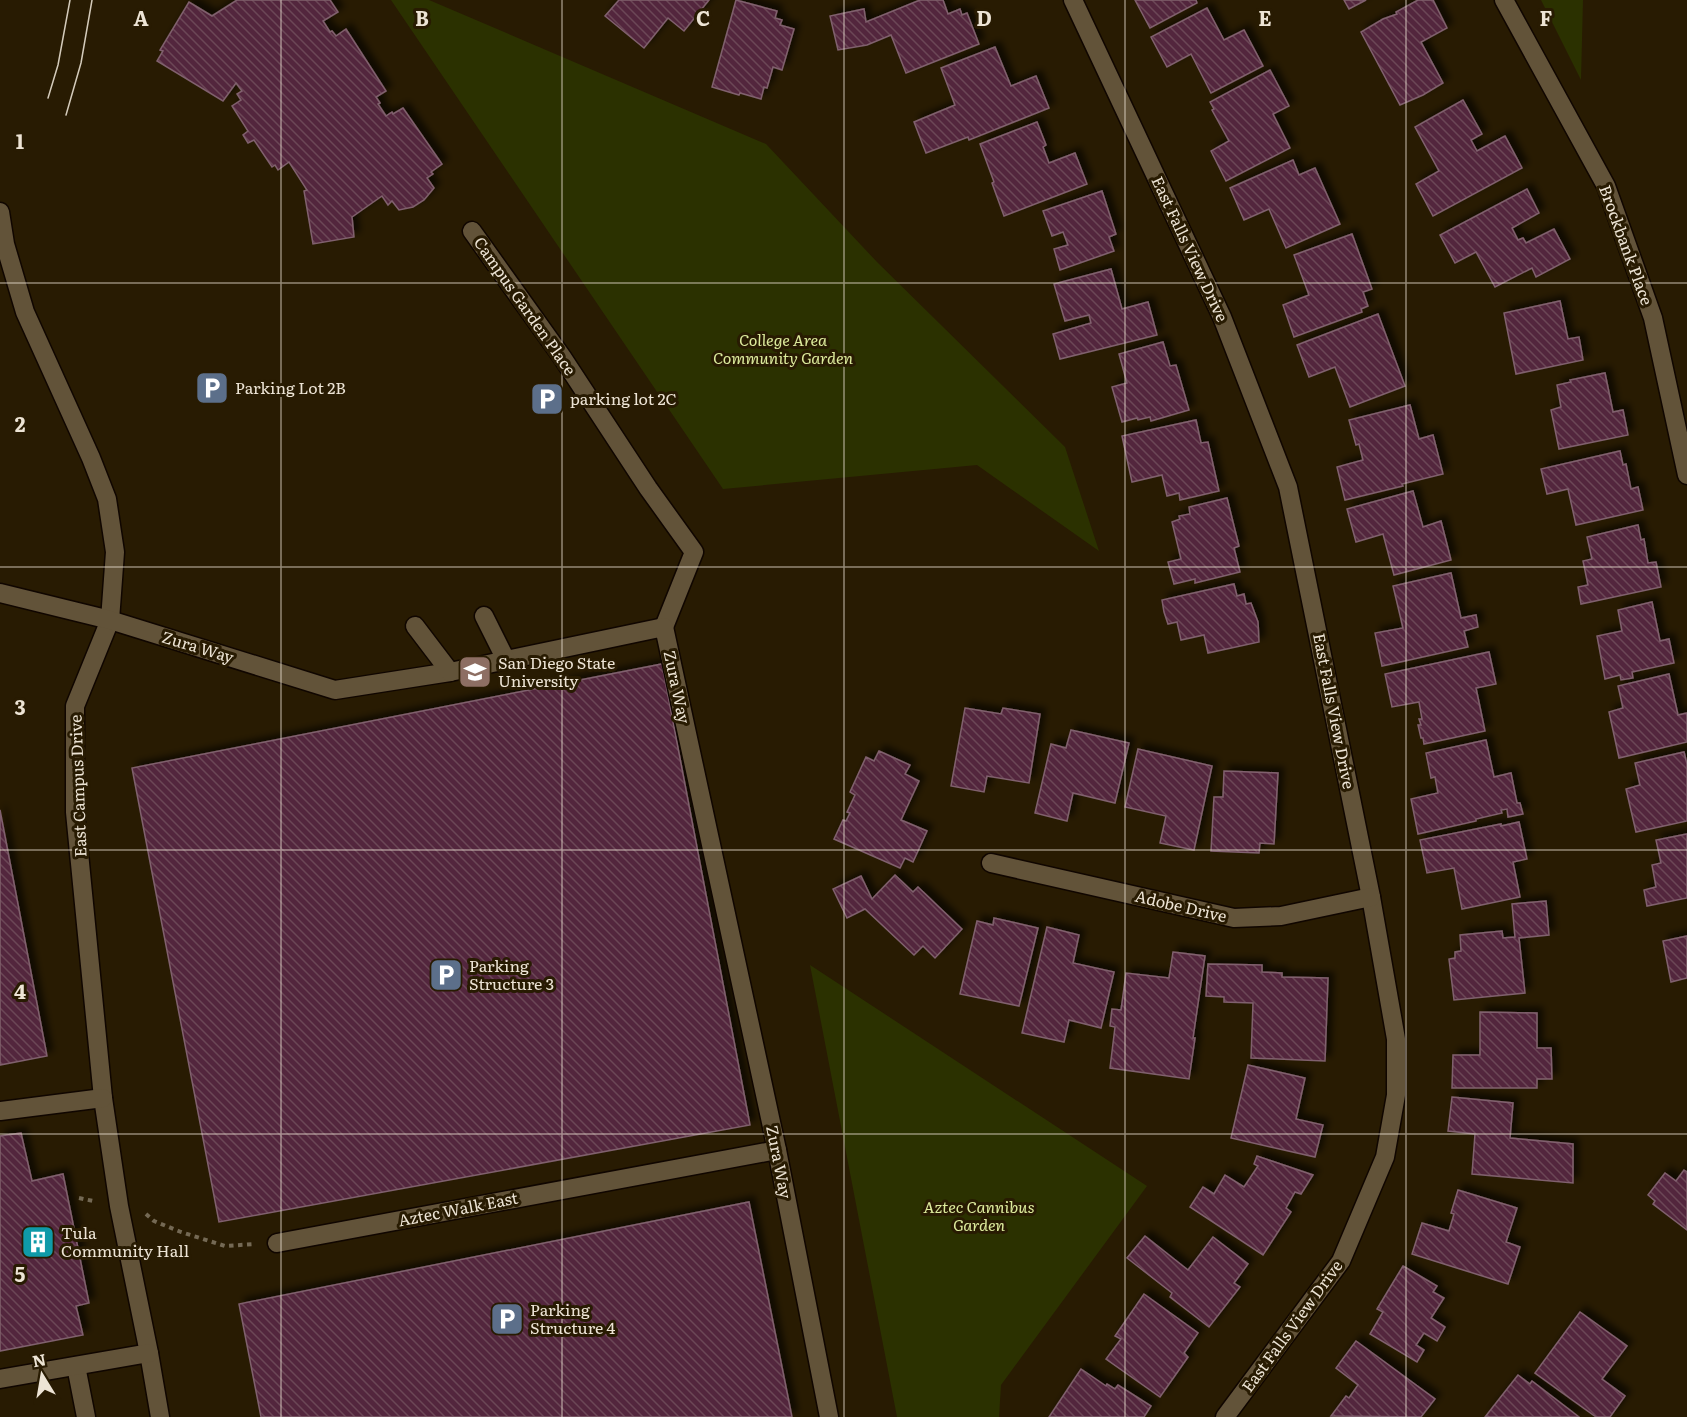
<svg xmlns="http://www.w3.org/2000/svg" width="1687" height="1417" viewBox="0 0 1687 1417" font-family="Literata,serif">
<defs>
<pattern id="building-back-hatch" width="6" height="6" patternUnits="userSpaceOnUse" patternTransform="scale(1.5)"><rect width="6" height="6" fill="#53273c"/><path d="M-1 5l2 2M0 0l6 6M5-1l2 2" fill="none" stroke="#6c4657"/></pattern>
<filter id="shadow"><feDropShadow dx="5.5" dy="-5.5" stdDeviation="3" flood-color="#0009"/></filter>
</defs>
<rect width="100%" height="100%" fill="#281b02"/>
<g fill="#2b3100">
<path d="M391,0H429L766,144L877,262L1065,447L1099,551L977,465L723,489Z"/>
<path d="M1541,0H1583L1581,80Z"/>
<path d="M810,965L1147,1186L1001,1385L999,1417H897Z"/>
</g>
<g fill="url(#building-back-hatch)" stroke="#80616e" stroke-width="1.5" filter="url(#shadow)">
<path d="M237,0H330L338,12L323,21L330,32L332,31L336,36L346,29L386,91L376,97L380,103L378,104L386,116L392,112L393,114L403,108L442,164L431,172L433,174L427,178L434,188L424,200L413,207L399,210L392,201L388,205L382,196L352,217L354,237L313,244L304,191L307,190L289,162L278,170L275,165L272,167L254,140L248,143L243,135L248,131L232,106L241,100L237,94L242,91L236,83L223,101L157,61L163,51L160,50L189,2L212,16Z"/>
<path d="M619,0H709L684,31L668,18L644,48L605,16Z"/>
<path d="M736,0L777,11L775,18L782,20L780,25L794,29L782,70L773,67L767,88L764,87L761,99L740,93L739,95L712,87Z"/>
<path d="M920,0H943L948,14L960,9L962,15L967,13L979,44L906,73L891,35L867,45L838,50L830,16L864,9L866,22Z"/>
<path d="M1135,0H1196L1197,3L1150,28Z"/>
<path d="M1344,0H1366L1349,9Z"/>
<path d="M1418,0H1433L1447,28L1421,42L1443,83L1423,95L1400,105L1361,32L1383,19L1397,14L1396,12Z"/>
<path d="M1207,8L1224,40L1244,30L1263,66L1211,93L1191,54L1167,67L1151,37Z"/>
<path d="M995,47L1011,86L1036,76L1049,108L969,140L968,137L926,153L914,122L955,105L941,68Z"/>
<path d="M1270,70L1289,106L1273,114L1290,148L1226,181L1211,151L1229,141L1212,110L1214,109L1210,102Z"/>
<path d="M1463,100L1482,134L1471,140L1477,151L1505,136L1522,168L1433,216L1416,184L1439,171L1415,127Z"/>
<path d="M1037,122L1046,145L1043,147L1049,163L1075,153L1087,184L1004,216L992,183L994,182L980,144Z"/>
<path d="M1293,160L1299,175L1315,168L1340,224L1286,248L1269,209L1244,220L1230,188Z"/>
<path d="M1527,189L1539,213L1512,228L1518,240L1523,238L1526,243L1554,229L1570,259L1536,277L1532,268L1495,287L1476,252L1455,263L1440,235Z"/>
<path d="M1102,191L1116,234L1109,237L1114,251L1060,270L1054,249L1068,245L1063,232L1052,236L1043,211Z"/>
<path d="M1352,234L1372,289L1363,292L1368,306L1361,309L1362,312L1294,337L1283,305L1309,295L1294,255Z"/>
<path d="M1111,269L1122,309L1148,302L1157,335L1060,359L1053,334L1091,323L1089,315L1065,321L1054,284Z"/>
<path d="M1560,301L1568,339L1579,337L1583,360L1516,374L1504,313Z"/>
<path d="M1378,314L1405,386L1350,407L1335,367L1309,377L1297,345Z"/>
<path d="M1163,342L1170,366L1176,365L1189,410L1151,421L1150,417L1138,420L1137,418L1122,422L1112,387L1127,383L1119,354Z"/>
<path d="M1605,373L1613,412L1623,410L1628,435L1559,449L1551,410L1561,407L1557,385L1571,382L1570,380Z"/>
<path d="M1410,405L1419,439L1433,435L1443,474L1402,484L1403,486L1345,500L1337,467L1363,460L1359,444L1356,445L1349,420Z"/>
<path d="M1196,420L1201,443L1208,442L1219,491L1180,500L1179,493L1167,496L1162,475L1132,482L1122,436Z"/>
<path d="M1620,451L1623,465L1626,464L1631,489L1638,487L1643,510L1576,525L1568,489L1547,494L1541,469Z"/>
<path d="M1413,491L1423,527L1441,521L1451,560L1394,575L1383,534L1356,542L1347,509Z"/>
<path d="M1227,498L1239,546L1234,548L1240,572L1195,583V579L1174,584L1168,562L1181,559L1172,522L1180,519L1179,516L1190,514L1189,507Z"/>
<path d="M1638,525L1641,540L1644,539L1648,563L1656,562L1661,587L1581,604L1578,587L1588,585L1583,561L1592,559L1587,537Z"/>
<path d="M1451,573L1461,618L1476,615L1478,627L1464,631L1468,647L1382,666L1375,633L1403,628L1393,586Z"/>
<path d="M1234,584L1237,596L1244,594L1246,604L1251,603L1258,622L1259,642L1208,653L1204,635L1181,640L1177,622L1168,624L1164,612L1162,600Z"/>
<path d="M1652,602L1660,641L1669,639L1674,663L1632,672L1633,678L1621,680L1620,675L1605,679L1597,636L1622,631L1618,610Z"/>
<path d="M1489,652L1496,684L1476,688L1485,731L1424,744L1423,738H1421L1418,725H1421L1419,719H1422L1419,702L1392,707L1385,674Z"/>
<path d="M662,664L750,1125L219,1222L132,768Z"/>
<path d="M1669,674L1678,715L1687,713V742L1619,758L1609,712L1623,708L1618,686Z"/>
<path d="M965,708L1001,714L1003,708L1040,714L1029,783L987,776L984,792L951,786Z"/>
<path d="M1071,730L1129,743L1115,803L1073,793L1067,821L1035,813L1051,744L1066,748Z"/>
<path d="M1486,740L1494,777L1511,773L1517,803H1520L1523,814L1508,817L1507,809L1501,810L1502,813L1476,819V821L1418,834L1411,799L1438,793L1435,777L1431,778L1426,753Z"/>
<path d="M1138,749L1212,766L1194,850L1160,843L1166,816L1125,807Z"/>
<path d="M879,751L910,765L905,774L919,781L901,820L927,831L913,862L905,858L900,868L834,839L843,820L846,821L850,813L847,812L855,795L850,792L866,757L874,761Z"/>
<path d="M1684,752L1687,764V821L1636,832L1626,789L1640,785L1635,763Z"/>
<path d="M1224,771L1278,773L1274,844L1260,843L1259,853L1211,851L1214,797H1223Z"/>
<path d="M0,810L47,1056L0,1065Z"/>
<path d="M1519,822L1527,859L1513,862L1520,897L1462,909L1454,868L1427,873L1420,840L1501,824V826Z"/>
<path d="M1687,834V898L1647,906L1644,890L1656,887L1652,865L1661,863L1656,840Z"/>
<path d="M895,875L913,892L918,887L962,929L935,958L923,946L914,955L865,909L847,918L833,889L861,876L872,899Z"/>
<path d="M1546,901L1549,935L1519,938L1525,993L1454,1000L1449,959L1455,958V952L1461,951L1460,935L1502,931L1503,938L1515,937L1512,904Z"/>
<path d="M994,918L1038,928L1019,1006L960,994L977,921L993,925Z"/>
<path d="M1047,927L1079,935L1073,963L1114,972L1101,1028L1069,1020L1064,1042L1022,1033Z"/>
<path d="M1687,936V978L1671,982L1663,941Z"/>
<path d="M1173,952L1205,956L1193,1038H1195L1189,1079L1110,1068L1115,1027L1110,1026L1112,1009L1121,1010L1126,973L1169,978Z"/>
<path d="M1208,964L1262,965V972L1282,973V977L1328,978L1325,1061L1251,1058L1253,1003L1224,1002V997L1206,996Z"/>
<path d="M1480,1012L1537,1013V1048H1551L1552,1079H1537V1088H1452L1453,1055H1480Z"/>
<path d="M1248,1065L1305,1078L1296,1119L1323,1125L1315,1157L1231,1138Z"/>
<path d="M1452,1097L1513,1103L1510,1138L1573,1144V1183L1472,1174L1475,1134L1448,1131Z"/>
<path d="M21,1133L32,1181L63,1174L89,1303L76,1306L83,1335L0,1351V1136Z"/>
<path d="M1257,1156L1313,1175L1301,1194L1295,1192L1286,1208L1291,1212L1263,1255L1190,1207L1203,1187L1214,1194L1225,1175L1244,1187L1258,1166L1254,1164Z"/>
<path d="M1684,1170L1687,1172V1230L1653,1204L1655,1201L1648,1195L1665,1173L1676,1181Z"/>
<path d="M1458,1190L1517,1208L1506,1242L1520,1247L1508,1284L1412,1254L1422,1223L1449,1231L1454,1214L1451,1213Z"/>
<path d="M749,1202L792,1417H261L239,1304Z"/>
<path d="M1145,1236L1188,1270L1213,1237L1248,1264L1234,1283L1240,1287L1209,1327L1170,1297L1172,1293L1127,1258Z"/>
<path d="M1403,1266L1437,1286L1433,1292L1444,1298L1431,1318L1445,1327L1437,1341L1424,1333L1416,1345L1424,1350L1417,1362L1370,1334L1383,1312L1377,1309Z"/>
<path d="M1144,1294L1198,1333L1184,1353L1188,1357L1160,1397L1106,1359L1121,1339L1115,1336Z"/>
<path d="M1580,1312L1627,1346L1602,1379L1625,1396L1610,1417H1596L1535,1373Z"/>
<path d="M1356,1341L1435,1399L1421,1417L1331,1416L1346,1396L1349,1398L1358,1385L1336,1368Z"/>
<path d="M1081,1369L1106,1386L1107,1384L1115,1389L1118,1385L1151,1406L1144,1417H1049Z"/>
<path d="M1518,1375L1530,1384L1532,1381L1579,1417H1485Z"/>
</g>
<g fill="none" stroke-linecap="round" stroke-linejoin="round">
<defs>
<g id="minor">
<path d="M1073,0L1222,317L1288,487L1371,897L1396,1039V1095L1385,1157L1341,1261L1225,1417"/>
<path d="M1504,0L1606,186L1653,318L1687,475"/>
<path d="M0,212L5,244L25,312L91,458L107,499L115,552L110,620L75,706V812L103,1098L119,1206L149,1353L160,1417"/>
<path d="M472,231L562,357L648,488L694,552L664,627"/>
<path d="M0,593L110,620L335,690L450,672L664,627L777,1150L829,1417"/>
<path d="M484,616L506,660"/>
<path d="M415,626L450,672"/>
<path d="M991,863L1234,918L1281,916L1371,897"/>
<path d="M0,1111L103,1098"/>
<path d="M277,1243L777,1150"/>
<path d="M76,1366L86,1417"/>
<path d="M0,1379L149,1353"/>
</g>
</defs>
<use href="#minor" stroke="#100600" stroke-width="21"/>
<g stroke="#746954" stroke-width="4" stroke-dasharray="4.5 4.5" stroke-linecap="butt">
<path d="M79,1198L93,1201"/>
<path d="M146,1214L154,1221L181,1232L225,1246L255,1244"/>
</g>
<use href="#minor" stroke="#625339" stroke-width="18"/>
<g stroke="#d4cbbb" stroke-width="1.5">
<path d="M48,98L58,65L70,0"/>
<path d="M66,115L81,63L92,0"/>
</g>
</g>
<path fill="none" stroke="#ede4d5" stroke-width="1.5" stroke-opacity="0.55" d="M281,0V1417M562,0V1417M844,0V1417M1125,0V1417M1406,0V1417M0,283H1687M0,567H1687M0,850H1687M0,1134H1687"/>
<defs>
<symbol id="parking-square" viewBox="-11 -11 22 22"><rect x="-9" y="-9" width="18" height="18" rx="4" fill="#5c6f8a" stroke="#281b02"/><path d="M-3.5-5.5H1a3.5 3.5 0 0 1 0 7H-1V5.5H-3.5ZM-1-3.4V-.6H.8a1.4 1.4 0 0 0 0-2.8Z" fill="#fff"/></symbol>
<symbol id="university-square" viewBox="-11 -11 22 22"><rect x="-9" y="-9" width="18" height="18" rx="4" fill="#8d6e63" stroke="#281b02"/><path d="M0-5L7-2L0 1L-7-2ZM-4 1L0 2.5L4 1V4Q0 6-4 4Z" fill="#fff"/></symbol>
<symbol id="building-square" viewBox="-11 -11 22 22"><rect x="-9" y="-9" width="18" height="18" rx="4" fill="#0f9aa8" stroke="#281b02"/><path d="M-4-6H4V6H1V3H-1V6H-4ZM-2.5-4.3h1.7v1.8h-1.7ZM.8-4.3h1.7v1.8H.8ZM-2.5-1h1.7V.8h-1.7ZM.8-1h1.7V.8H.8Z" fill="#fff"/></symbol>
</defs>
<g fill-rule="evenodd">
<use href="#parking-square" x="193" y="369" width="38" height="38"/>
<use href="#parking-square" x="528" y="380" width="38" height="38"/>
<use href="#university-square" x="456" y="653" width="38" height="38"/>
<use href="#parking-square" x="427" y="956" width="38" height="38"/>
<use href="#building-square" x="19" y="1223" width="38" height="38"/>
<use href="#parking-square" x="488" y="1300" width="38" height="38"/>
</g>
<g text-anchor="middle" stroke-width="6" stroke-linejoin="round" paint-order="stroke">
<g font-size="16" fill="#ede4d5" stroke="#281b02">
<text transform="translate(1626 245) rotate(70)" y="6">Brockbank Place</text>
<text transform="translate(1190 249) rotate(65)" y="6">East Falls View Drive</text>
<text transform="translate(525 306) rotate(55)" y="6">Campus Garden Place</text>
<text transform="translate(198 647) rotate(17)" y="6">Zura Way</text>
<text transform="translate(677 687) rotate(78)" y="6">Zura Way</text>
<text transform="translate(1334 711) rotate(79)" y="6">East Falls View Drive</text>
<text transform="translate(78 786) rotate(-92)" y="6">East Campus Drive</text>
<text transform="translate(1181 906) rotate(13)" y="6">Adobe Drive</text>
<text transform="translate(779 1162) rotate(79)" y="6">Zura Way</text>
<text transform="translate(458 1209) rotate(-11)" y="6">Aztec Walk East</text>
<text transform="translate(1292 1326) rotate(-54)" y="6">East Falls View Drive</text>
</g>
<g font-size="16" font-style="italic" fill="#dcea9c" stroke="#281b02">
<text x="783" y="346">College Area<tspan x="783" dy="18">Community Garden</tspan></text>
<text x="979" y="1213">Aztec Cannibus<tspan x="979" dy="18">Garden</tspan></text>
</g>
<g font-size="16" fill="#ede4d5" stroke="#281b02" text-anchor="start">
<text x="235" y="394">Parking Lot 2B</text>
<text x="570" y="405">parking lot 2C</text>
<text x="498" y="669">San Diego State<tspan x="498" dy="18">University</tspan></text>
<text x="469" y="972">Parking<tspan x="469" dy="18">Structure 3</tspan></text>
<text x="61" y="1239">Tula<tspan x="61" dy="18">Community Hall</tspan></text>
<text x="530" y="1316">Parking<tspan x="530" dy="18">Structure 4</tspan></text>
</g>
</g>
<g font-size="20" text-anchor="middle" font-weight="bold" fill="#ede4d5" stroke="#281b02" stroke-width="6" stroke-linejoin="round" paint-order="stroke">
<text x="141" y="26">A</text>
<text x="422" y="26">B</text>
<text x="703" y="26">C</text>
<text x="984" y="26">D</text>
<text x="1265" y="26">E</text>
<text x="1546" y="26">F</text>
<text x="20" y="149">1</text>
<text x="20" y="432">2</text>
<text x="20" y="715">3</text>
<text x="20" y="999">4</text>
<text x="20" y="1282">5</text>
</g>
<g transform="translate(42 1375) rotate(349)" stroke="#281b02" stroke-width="4.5" paint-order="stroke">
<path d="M0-4.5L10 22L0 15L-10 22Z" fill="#ede4d5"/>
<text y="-9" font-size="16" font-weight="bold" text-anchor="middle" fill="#ede4d5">N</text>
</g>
</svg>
